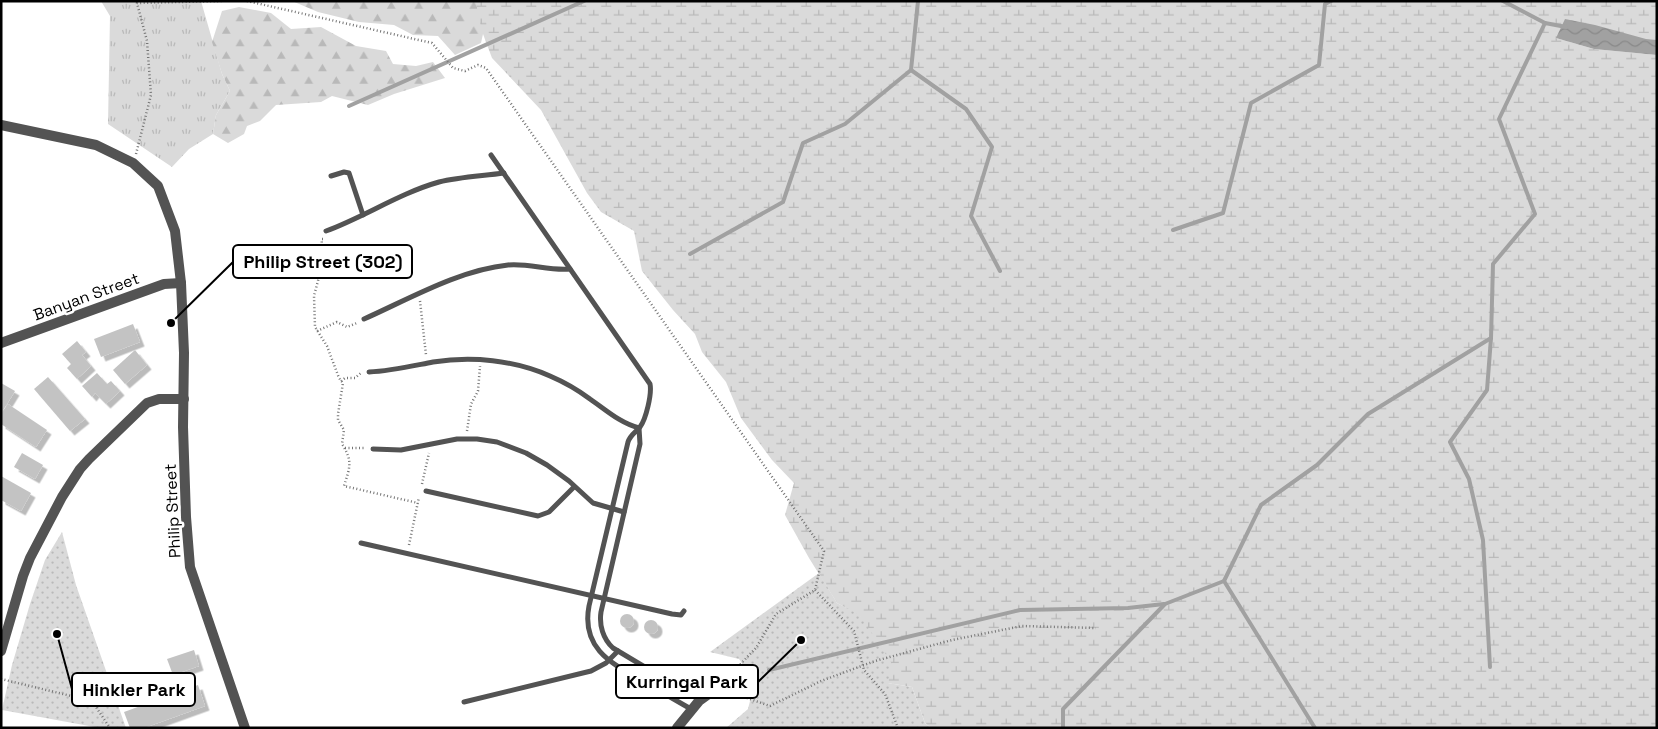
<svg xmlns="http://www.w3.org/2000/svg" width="1658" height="729" viewBox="0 0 1658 729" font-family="'Space Grotesk',sans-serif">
<defs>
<pattern id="grass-tufts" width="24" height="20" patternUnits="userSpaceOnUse" patternTransform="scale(1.25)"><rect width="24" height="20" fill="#dadada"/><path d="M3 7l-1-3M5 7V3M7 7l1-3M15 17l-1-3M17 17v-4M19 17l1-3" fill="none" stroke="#b9b9b9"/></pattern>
<pattern id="forest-firs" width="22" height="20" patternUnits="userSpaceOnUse" patternTransform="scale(1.25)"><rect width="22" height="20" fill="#dadada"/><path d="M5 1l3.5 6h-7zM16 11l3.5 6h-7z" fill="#b9b9b9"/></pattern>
<pattern id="wetland-marsh" width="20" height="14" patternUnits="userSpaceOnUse" patternTransform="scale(1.25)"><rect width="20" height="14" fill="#dadada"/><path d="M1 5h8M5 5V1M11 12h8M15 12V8" fill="none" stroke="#b9b9b9"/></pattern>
<pattern id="park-dots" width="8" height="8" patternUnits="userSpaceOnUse" patternTransform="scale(1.25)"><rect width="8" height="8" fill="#dadada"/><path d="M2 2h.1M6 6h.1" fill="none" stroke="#b9b9b9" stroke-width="1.8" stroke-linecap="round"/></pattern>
<pattern id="water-waves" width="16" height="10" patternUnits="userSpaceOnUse" patternTransform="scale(1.25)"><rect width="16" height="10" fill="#a1a1a1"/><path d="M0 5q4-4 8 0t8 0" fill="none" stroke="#898989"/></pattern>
<filter id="shadow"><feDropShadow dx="4.5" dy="4.5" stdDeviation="0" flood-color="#0004"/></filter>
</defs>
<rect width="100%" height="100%" fill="#fff"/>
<path fill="url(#grass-tufts)" d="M101,1H201L222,74L230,91L216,115L213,134L189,149L172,167L108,124L110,16Z"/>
<g fill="url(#forest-firs)">
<path d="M292,1H549L483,34L481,43L455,55L438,36L413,35L394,25L359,22L318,12Z"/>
<path d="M239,7L271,13L291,29L321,27L356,46L386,51L393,64L416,66L433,62L445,78L394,94L368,105L332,96L321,102L276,105L260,121L247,126L244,134L228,143L213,134L216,115L230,91L222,74L212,42L222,11Z"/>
</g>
<path fill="url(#wetland-marsh)" d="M477,1H1657V40L1556,38L1594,49L1657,55V728H931L925,723L912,687L888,683L860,616L837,603L809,558L785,515L794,483L772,460L741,418L726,382L702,352L695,334L673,310L642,271L634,231L601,212L587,193L541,110L492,58L483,34L477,11Z"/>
<g fill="url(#park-dots)">
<path d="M62,532L76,585L126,728H100L2,710L12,665L30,604L45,560Z"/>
<path d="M819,573L837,603L860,615L892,664L888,683L912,687L925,723L931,728H726L748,709L755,681L739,659L710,652Z"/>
</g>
<path fill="url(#water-waves)" d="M1565,19L1595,25L1646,39L1657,40V55L1594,49L1556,38Z"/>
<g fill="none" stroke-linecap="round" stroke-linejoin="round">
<g stroke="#a1a1a1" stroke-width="4">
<path d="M1503,1L1545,23"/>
<path d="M911,70L966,109L992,147L971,216L1000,271"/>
<path d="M349,106L584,1"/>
<path d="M1173,230L1223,213L1251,103L1319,65L1325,4L1331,1"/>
<path d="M690,254L783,202L803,143L845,124L911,70L918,1"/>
<path d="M1224,581L1315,728"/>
<path d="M1490,667L1483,540L1469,479L1450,442L1487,390L1491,338"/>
<path d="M769,670L1020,610L1128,608L1164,604"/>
<path d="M1063,728V709L1165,604L1224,581L1261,505L1317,465L1368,414L1491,338L1493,264L1535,214L1499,119L1545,23L1566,27"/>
</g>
</g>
<g fill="#c3c3c3" filter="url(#shadow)">
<path d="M133,324L140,342L101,357L94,339Z"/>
<path d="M77,341L86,352L82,355L91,366L77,379L67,368L71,364L62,354Z"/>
<path d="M135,350L147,365L125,384L113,370Z"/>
<path d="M97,373L107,384L111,381L120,391L106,404L95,393L92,397L82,386Z"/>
<path d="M48,377L85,419L70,431L34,389Z"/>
<path d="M1,383L15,391L2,412L8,404L47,430L36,447L1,424Z"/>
<path d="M22,453L43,465L35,479L14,467Z"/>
<path d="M1,476L31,493L21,511L1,500Z"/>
<circle cx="627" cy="621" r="7"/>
<circle cx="651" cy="627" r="7"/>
<path d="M194,650L199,666L173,675L167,659Z"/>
<path d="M198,685L205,706L144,728H130L124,712Z"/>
</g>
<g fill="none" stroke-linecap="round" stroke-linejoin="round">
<g stroke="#757575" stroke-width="2.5" stroke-dasharray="1 2.5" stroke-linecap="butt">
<path d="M247,1L432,43L453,68L465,71L478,65L486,68L824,551L815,590L776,614L756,648L725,680"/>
<path d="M136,154L151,95L147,41L137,3L223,1"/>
<path d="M323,239H322L319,277L314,296L315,327L327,346L339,378L343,383L338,414V420L344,430L342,444C353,461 350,467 344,486L418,503"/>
<path d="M420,301L426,355"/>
<path d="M317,331L337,322L347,327L357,323"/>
<path d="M341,381L345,378H355L361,373"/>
<path d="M467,431L471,404L478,391L480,366"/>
<path d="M345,448H364"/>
<path d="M422,484L429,453"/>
<path d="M409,545L419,497"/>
<path d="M815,590L854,631L864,670L885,694L898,728"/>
<path d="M1,679L92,701L110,728"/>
<path d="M727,691L770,706L821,681L875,661L952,640L1022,626L1096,628"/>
</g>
<g stroke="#535353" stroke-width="5">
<path d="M491,155L650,384C652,394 646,419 640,427C636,432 630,435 628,442L589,606C581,648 611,663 641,680C658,690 675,700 691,709"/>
<path d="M331,176L344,172L349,173L363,215"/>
<path d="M326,231C364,217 400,193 439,182C459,177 482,176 504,173"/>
<path d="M364,319C409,299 459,270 508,265C529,263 549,271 570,269"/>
<path d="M369,372C391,371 412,366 433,362C472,356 514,360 550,376C564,382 578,390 590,399C606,410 620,423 639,428"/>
<path d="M639,428L640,444L601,612C599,625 603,639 613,648L700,700"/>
<path d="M373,449L401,450L457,439H477L497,442L526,453L547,465L569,481L593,503L624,512"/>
<path d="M426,491L538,516L549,512L574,487"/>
<path d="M361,543L672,614L681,615L684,611"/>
<path d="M464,702L591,671L606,663L618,651"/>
</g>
<g stroke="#535353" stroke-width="10">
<path d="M1,125L96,145L133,163L158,186L175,231L181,283L184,353L183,427L186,517L190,567L245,728"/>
<path d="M1,343L164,284L181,283"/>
<path d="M1,651L23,576L30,558L62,497L80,469L89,459L147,403L159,399H184"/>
<path d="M677,728L699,701L717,688"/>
</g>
</g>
<g text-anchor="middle" stroke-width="5" stroke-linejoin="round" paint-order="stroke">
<g font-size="16" fill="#000" stroke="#fff">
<text transform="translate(86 296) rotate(-20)" y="6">Banyan Street</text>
<text transform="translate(172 511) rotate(-93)" y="6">Philip Street</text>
</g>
</g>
<path fill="none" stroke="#000" stroke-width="2" d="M171 323L233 262M801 640L758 682M57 634L72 689"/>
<g fill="#000" stroke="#fff" stroke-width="2">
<circle cx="171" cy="323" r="5"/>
<circle cx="801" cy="640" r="5"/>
<circle cx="57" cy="634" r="5"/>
</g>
<g fill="#fff" stroke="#000" stroke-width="2">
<rect x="233" y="245" width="179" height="33" rx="5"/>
<rect x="616" y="665" width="142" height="33" rx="5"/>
<rect x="72" y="673" width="123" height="33" rx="5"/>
</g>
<g font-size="18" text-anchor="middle" font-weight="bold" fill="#000">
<text x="323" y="268">Philip Street (302)</text>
<text x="687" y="688">Kurringal Park</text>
<text x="134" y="696">Hinkler Park</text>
</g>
<rect width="1658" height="729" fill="none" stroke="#000000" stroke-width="5"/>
</svg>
